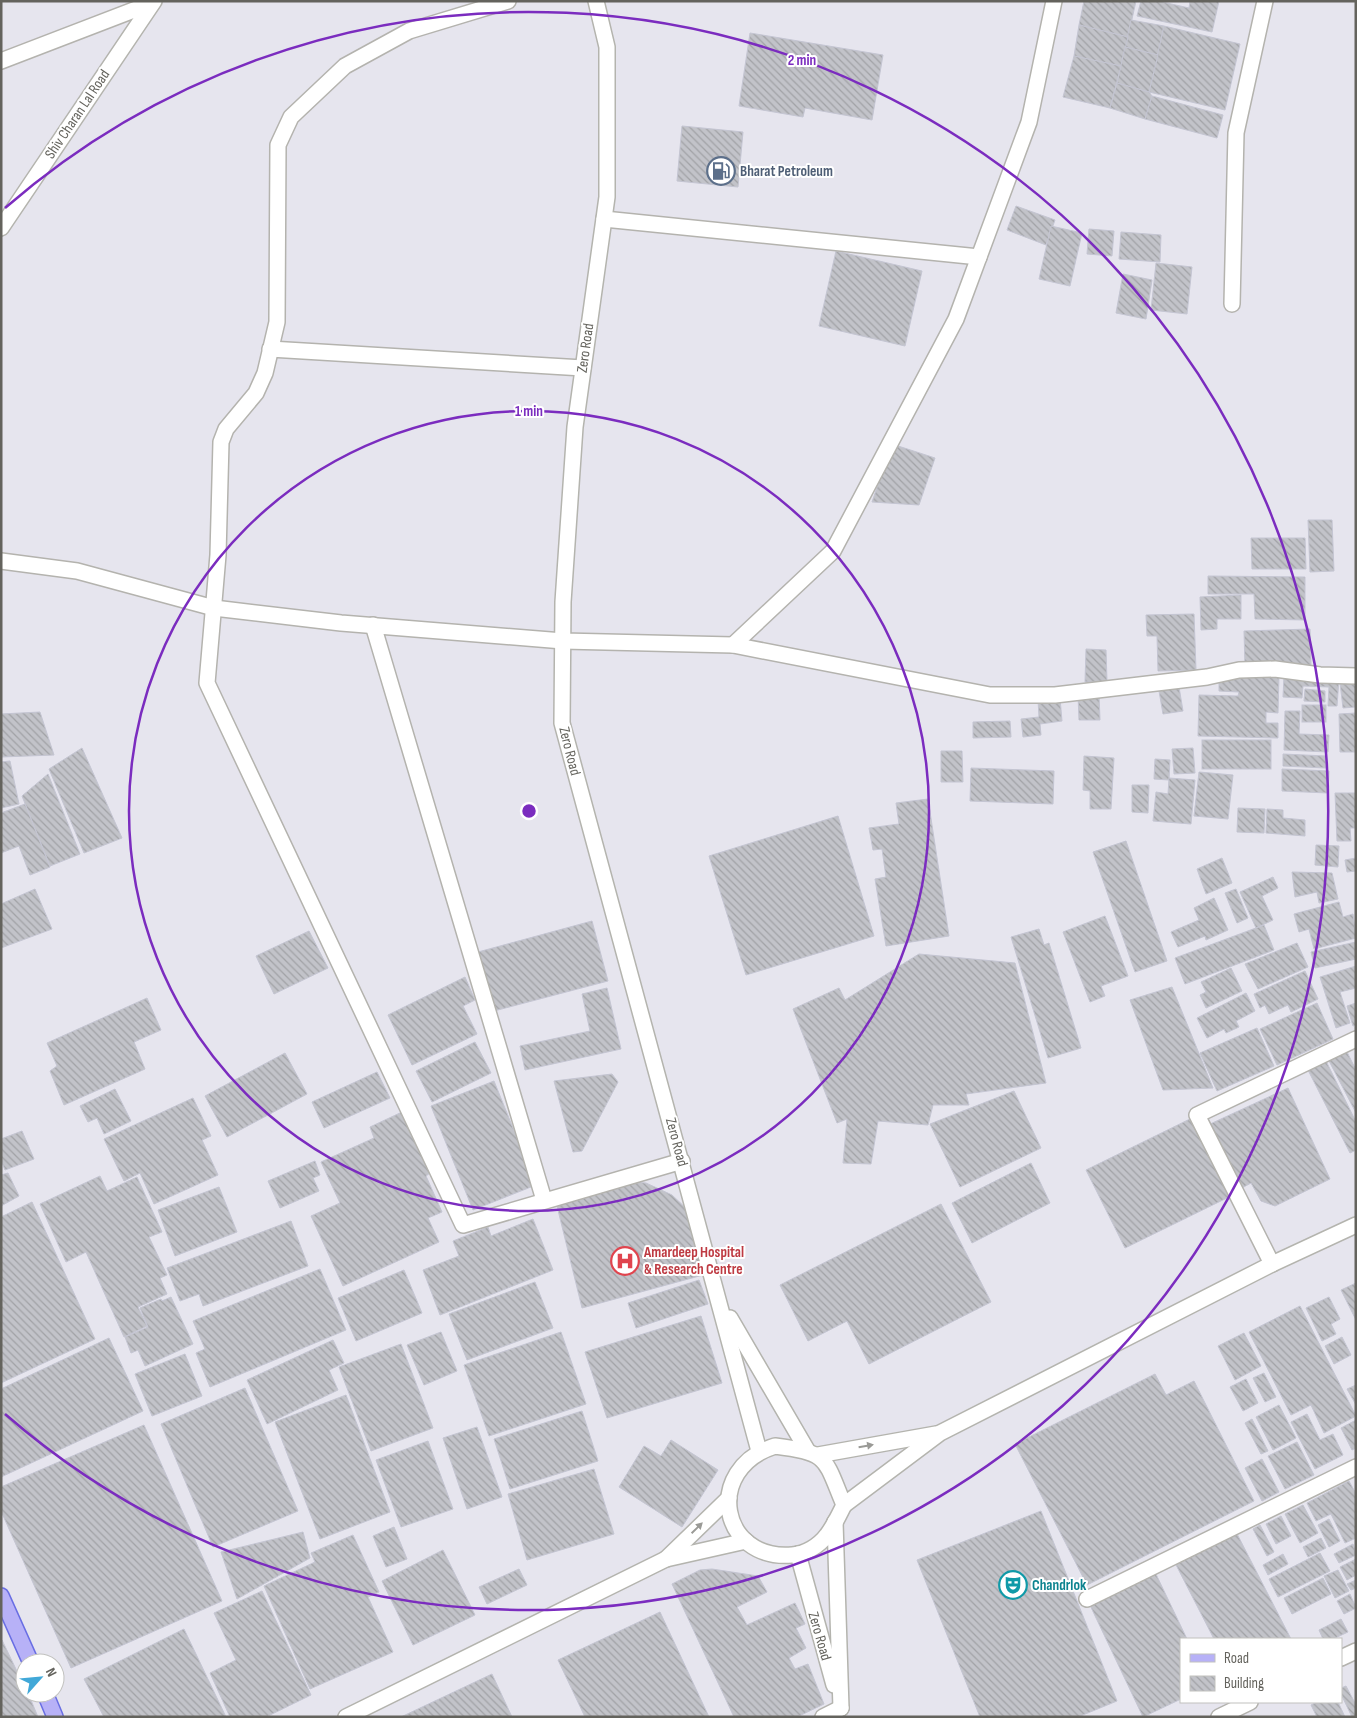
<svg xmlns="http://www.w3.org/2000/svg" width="1357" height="1718" viewBox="0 0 1357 1718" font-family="'Sofia Sans Condensed',sans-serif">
<defs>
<pattern id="building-back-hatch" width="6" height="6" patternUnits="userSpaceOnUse" patternTransform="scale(1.25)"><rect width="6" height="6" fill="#c2c3c9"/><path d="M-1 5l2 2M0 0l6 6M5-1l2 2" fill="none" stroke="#a1a2a6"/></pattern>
</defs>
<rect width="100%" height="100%" fill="#e6e5ee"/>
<g fill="url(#building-back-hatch)" stroke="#c4c5d2">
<path d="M1084,1H1136L1128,37L1079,25Z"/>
<path d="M1141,1H1158L1189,8L1190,1H1219L1212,32L1137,16Z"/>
<path d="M1131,20L1164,26L1158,55L1125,47Z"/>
<path d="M1079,25L1128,37L1121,66L1074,56Z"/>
<path d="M1164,26L1240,44L1225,110L1149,92Z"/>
<path d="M750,33L883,55L872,120L805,108L803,117L739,106Z"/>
<path d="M1125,47L1158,55L1149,92L1117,83Z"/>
<path d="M1074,56L1121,66L1110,108L1063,97Z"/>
<path d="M1117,83L1149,92L1152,96L1145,119L1110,108Z"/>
<path d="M1152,96L1223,115L1217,138L1145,119Z"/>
<path d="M682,126L743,132L738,187L677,181Z"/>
<path d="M1016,206L1055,220L1046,245L1007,230Z"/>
<path d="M1051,226L1082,233L1070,286L1039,279Z"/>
<path d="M1089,229L1114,231L1112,256L1087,254Z"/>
<path d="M1121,232L1161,235L1160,262L1119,259Z"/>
<path d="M836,251L922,271L905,346L819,326Z"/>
<path d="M1156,263L1192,267L1187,314L1151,310Z"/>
<path d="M1123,274L1152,280L1146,319L1116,313Z"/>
<path d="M892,444L935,458L919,505L872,502Z"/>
<path d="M1308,520H1332L1334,571L1310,572Z"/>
<path d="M1251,538H1305L1306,569H1252Z"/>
<path d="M1208,576L1305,577V620L1255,619L1254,594H1208Z"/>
<path d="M1241,595V619H1217V629L1201,630L1200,597Z"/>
<path d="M1194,614L1196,670L1158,671L1157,636H1147L1146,615Z"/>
<path d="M1310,629L1311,665L1245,667L1244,631Z"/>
<path d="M1086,649L1106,650L1107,682H1085Z"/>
<path d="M1219,674L1279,676L1278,713L1266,712V723H1278V738L1198,736L1199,695L1238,696L1239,692L1219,691Z"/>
<path d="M1284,676L1339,679L1337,706H1328L1329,687L1303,686L1302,698L1283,697Z"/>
<path d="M1356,681L1355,707L1343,708L1340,683Z"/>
<path d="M1179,687L1183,711L1163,714L1159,691Z"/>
<path d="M1305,689L1325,691V702L1304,701Z"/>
<path d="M1099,694L1100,720H1079L1078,695Z"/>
<path d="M1060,698L1062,721L1040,724L1041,735L1023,737L1021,719L1039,717L1038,700Z"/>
<rect x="1302" y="705" width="24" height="17"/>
<path d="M1285,711H1300L1299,734L1329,735L1328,752L1284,750Z"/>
<path d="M40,712L54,755L1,757V714Z"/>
<path d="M1356,713V752H1340L1339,714Z"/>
<path d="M1010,721L1011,737L973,738V722Z"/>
<rect x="1202" y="740" width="69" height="29"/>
<path d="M82,748L122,838L84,853L49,769Z"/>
<path d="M1193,748L1195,773L1174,774L1172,749Z"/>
<path d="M941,751H962L963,782H941Z"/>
<path d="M1283,754L1326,756V768L1283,766Z"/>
<path d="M1084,756L1114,758L1111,809H1090V791L1083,790Z"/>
<path d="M1155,759L1170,760L1169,780L1154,779Z"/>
<path d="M10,761L19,804L1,808V762Z"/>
<path d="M971,768L1054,771L1053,804L970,801Z"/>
<path d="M1282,769L1329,771L1328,793L1282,791Z"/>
<path d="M1199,772L1233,775L1228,819L1194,816Z"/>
<path d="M48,774L80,854L50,866L22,796Z"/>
<path d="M1169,778L1195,780L1191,824L1153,821L1156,792L1168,794Z"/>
<path d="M1132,785H1149L1148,813L1132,812Z"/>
<path d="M1335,793H1356V828H1350L1351,841H1337Z"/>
<path d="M928,799L949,936L886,946L875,879L886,877L882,849L873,850L869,828L899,824L896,803Z"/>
<path d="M25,804L50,867L30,875L19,846L1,853V813Z"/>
<path d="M1238,808L1265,809L1264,833L1237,832Z"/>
<path d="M1267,809L1283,810V818L1305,820V836L1266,833Z"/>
<path d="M838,816L874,936L746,975L709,856Z"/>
<path d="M1126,841L1167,961L1135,972L1093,852Z"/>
<path d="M1316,845L1339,846L1338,867L1315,865Z"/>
<path d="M1222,858L1232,883L1206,894L1197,869Z"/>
<path d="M1356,858V871L1347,872L1345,860Z"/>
<path d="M1292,872L1332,873L1338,899L1319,903L1317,892L1295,897Z"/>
<path d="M1273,877L1278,888L1262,896L1273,920L1256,928L1240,892Z"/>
<path d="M35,889L52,929L1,948V904Z"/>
<path d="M1236,889L1248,918L1237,923L1225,893Z"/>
<path d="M1214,898L1228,930L1206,940L1205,936L1178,947L1171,932L1199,920L1194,908Z"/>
<path d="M1339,902L1343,917L1353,914L1356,938L1314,949L1309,929L1299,932L1294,914Z"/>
<path d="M1105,916L1128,976L1101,986L1105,996L1090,1002L1063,932Z"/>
<path d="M592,921L608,981L494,1011L478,952Z"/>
<path d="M1264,925L1274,950L1185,984L1175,958Z"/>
<path d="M1039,929L1044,945L1049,943L1081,1048L1048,1058L1011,937Z"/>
<path d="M309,931L328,968L274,994L256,956Z"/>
<path d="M1356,942V959L1315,968L1311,952Z"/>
<path d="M1297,943L1308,967L1258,989L1245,964Z"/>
<path d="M919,954L1015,963L1046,1083L966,1094L969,1105H933L928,1125L878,1121L871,1164L843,1163L847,1119L837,1123L793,1009L839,988L845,1000Z"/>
<path d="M1356,966V988L1340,992L1350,1023L1336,1028L1320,977Z"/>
<path d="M1231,968L1242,991L1206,1008L1200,995L1206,992L1201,982Z"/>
<path d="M1305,971L1318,999L1291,1012L1288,1005L1269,1014L1265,1005L1260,1008L1254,994Z"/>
<path d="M465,977L475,1000L463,1006L477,1034L412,1065L388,1015Z"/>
<path d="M1172,987L1213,1088L1163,1090L1130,1000Z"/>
<path d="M607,988L621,1049L525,1070L520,1046L590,1031L582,994Z"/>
<path d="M1246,993L1255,1011L1236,1021L1239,1027L1226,1033L1224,1029L1207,1038L1197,1018Z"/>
<path d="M147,998L161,1030L134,1042L145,1069L64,1105L50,1071L57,1066L47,1043Z"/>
<path d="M1317,1003L1333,1039L1277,1065L1260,1029Z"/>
<path d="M1356,1003V1025L1353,1026L1347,1006Z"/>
<path d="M1257,1028L1274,1066L1217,1091L1200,1053Z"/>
<path d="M475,1042L491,1073L432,1102L416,1071Z"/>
<path d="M1345,1048L1356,1070V1113L1327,1057Z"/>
<path d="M285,1053L307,1094L227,1137L205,1096Z"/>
<path d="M1326,1061L1356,1122V1150L1350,1153L1308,1070Z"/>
<path d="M377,1072L390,1098L324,1128L312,1102Z"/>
<path d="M612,1074L618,1082L582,1151L573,1152L554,1081Z"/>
<path d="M494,1081L536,1185L473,1210L431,1106Z"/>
<path d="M1288,1088L1330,1179L1275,1206L1261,1201L1251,1183L1240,1189L1208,1125Z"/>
<path d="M115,1089L131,1121L104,1134L97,1118L88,1122L80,1106Z"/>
<path d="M1014,1091L1041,1148L960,1187L930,1124Z"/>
<path d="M193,1098L211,1136L202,1140L218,1175L154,1204L140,1173L124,1181L104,1139Z"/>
<path d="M402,1112L430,1173L426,1176L442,1212L428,1218L439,1242L343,1286L311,1216L340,1203L321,1162L374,1138L370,1127Z"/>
<path d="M1194,1117L1233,1195L1125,1248L1086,1170Z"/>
<path d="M22,1131L34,1159L5,1170L1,1160V1139Z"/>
<path d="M315,1161L320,1175L313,1178L319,1191L280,1208L268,1181Z"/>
<path d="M1031,1163L1050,1203L972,1243L952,1203Z"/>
<path d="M8,1173L19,1196L1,1206V1175Z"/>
<path d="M100,1176L107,1191L137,1177L162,1232L149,1237L167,1275L160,1278L167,1294L138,1307L147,1326L124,1337L86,1252L66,1262L40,1204Z"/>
<path d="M617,1181L646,1183L672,1195L690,1212L703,1275L582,1308L557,1206Z"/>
<path d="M219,1187L237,1232L175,1256L158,1210Z"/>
<path d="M32,1202L95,1339L1,1383V1217Z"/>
<path d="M941,1204L991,1302L869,1364L847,1321L808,1341L780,1285Z"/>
<path d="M533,1219L553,1270L440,1315L423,1270L459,1256L453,1241L488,1227L491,1236Z"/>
<path d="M291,1221L308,1266L203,1306L199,1294L180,1301L167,1268Z"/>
<path d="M320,1269L346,1330L210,1387L196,1353L205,1349L193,1321Z"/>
<path d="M404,1270L422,1313L356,1341L338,1298Z"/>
<path d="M699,1280L708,1304L636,1328L628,1303Z"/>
<path d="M535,1282L553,1328L467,1360L449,1314Z"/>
<path d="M1356,1283V1320L1341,1290Z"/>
<path d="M171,1297L193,1344L145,1366L138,1350L131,1353L125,1337L148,1327L140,1308L161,1299L162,1301Z"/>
<path d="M1329,1297L1340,1319L1331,1324L1336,1334L1322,1341L1306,1308Z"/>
<path d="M1300,1306L1356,1416L1324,1433L1311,1405L1291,1415L1249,1332Z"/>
<path d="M701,1316L722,1383L607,1418L585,1352Z"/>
<path d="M441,1332L457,1371L424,1385L407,1345Z"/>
<path d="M561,1332L586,1404L489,1436L464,1365Z"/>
<path d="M1244,1333L1261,1366L1235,1380L1218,1346Z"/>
<path d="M1342,1337L1351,1355L1334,1364L1325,1346Z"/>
<path d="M109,1338L143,1411L1,1477V1389Z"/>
<path d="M333,1340L344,1363L329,1370L338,1390L267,1424L247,1380Z"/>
<path d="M401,1344L433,1428L371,1451L339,1367Z"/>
<path d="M185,1354L202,1396L152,1416L135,1374Z"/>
<path d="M1264,1373L1276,1397L1265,1402L1253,1378Z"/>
<path d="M1155,1374L1166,1395L1194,1381L1254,1501L1087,1585L1015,1444Z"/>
<path d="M1246,1379L1258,1403L1243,1411L1230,1387Z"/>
<path d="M1356,1385V1405L1347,1389Z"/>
<path d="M245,1388L298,1511L213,1547L161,1424Z"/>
<path d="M346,1395L390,1512L320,1539L275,1422Z"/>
<path d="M1279,1405L1296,1438L1273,1450L1256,1417Z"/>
<path d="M582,1411L598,1461L510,1489L494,1439Z"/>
<path d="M1307,1414L1320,1440L1333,1434L1343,1455L1315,1469L1291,1422Z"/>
<path d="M1252,1419L1268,1451L1261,1454L1245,1423Z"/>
<path d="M1356,1420V1448L1352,1450L1341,1428Z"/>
<path d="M144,1425L222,1601L71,1668L1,1511V1487Z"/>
<path d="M477,1427L502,1497L467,1509L443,1438Z"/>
<path d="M671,1440L718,1470L682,1527L619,1487L644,1446L661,1456Z"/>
<path d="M428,1441L453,1509L401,1527L376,1460Z"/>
<path d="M1297,1442L1314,1475L1285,1489L1268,1456Z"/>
<path d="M1262,1459L1279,1492L1262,1501L1245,1468Z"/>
<path d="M594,1469L614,1534L527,1560L508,1494Z"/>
<path d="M1349,1481L1356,1494V1538L1345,1543L1331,1514L1316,1521L1307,1503Z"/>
<path d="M1303,1505L1318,1533L1300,1543L1285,1514Z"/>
<path d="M1041,1511L1117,1701L1078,1717H980L917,1560Z"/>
<path d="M1281,1516L1291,1536L1276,1544L1266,1524Z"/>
<path d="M1329,1519L1340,1541L1329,1547L1318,1525Z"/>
<path d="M1260,1525L1274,1552L1267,1556L1253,1529Z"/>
<path d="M1233,1526L1291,1639H1214L1172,1557Z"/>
<path d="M394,1527L407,1559L386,1567L373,1536Z"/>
<path d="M303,1532L310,1558L237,1599L221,1552Z"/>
<path d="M353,1535L379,1592L368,1597L393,1652L310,1689L264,1586L315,1562L311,1553Z"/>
<path d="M1321,1538L1326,1548L1308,1557L1303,1547Z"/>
<path d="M1353,1544L1356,1555L1339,1563L1334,1554Z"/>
<path d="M443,1550L475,1615L413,1645L382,1581Z"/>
<path d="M1320,1553L1330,1571L1278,1597L1269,1579Z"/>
<path d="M1283,1554L1288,1564L1268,1575L1263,1565Z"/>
<path d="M1356,1559V1575L1347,1580L1340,1567Z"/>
<path d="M519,1569L527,1585L487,1604L479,1587Z"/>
<path d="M712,1569L758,1576L767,1592L737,1607L747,1625L795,1603L805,1624L796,1628L806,1648L789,1658L795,1669L808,1664L824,1704L797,1717H734L672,1584L700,1570Z"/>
<path d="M1154,1570L1187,1639H1181V1699L1143,1717L1088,1601Z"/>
<path d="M1338,1570L1349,1591L1335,1598L1324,1576Z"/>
<path d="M1323,1578L1331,1594L1292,1614L1284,1598Z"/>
<path d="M1356,1580V1588L1351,1590L1347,1584Z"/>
<path d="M262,1591L311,1695L266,1717H230L210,1673L236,1660L214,1613Z"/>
<path d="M1350,1594L1356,1608L1344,1614L1337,1601Z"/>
<path d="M660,1612L709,1717H585L558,1660Z"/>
<path d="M1341,1619L1348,1632L1333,1639H1323L1319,1630Z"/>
<path d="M184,1629L226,1717H104L84,1679Z"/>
<path d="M2,1640L25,1688V1693H28L38,1717H1Z"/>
<path d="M492,1674L512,1717H401Z"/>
<path d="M1346,1686L1356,1705V1717H1352L1341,1694V1688Z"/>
<path d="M1317,1702H1338L1345,1717H1317L1311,1705Z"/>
</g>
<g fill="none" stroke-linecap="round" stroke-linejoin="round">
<defs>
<g id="street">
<path d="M508,1L409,31L345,66L291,117L278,145L277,322L265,373L256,393L226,429L221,442L218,555L207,683L463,1225L682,1161"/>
<path d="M1,61L152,3"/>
<path d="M604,219L979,257"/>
<path d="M1232,304L1236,133L1265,1"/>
<path d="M270,349L583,368"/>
<path d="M1,561L77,571L214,608L341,623L563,641L733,645L990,695H1055L1207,677L1239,670L1275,669L1320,675L1356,676"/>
<path d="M373,625L544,1200"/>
<path d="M733,645L833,551L956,319L1029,122L1054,1"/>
<path d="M1272,1264L1197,1115L1356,1039"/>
<path d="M1087,1599L1356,1467"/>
<path d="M1341,1658L1356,1651"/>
<path d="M823,1717L841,1708"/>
<path d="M1219,1717L1250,1702"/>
</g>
<g id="secondary">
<path d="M596,1L607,47V197L575,427L563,602L562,723L759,1451"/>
<path d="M1,228L154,1"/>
<path d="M730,1318L807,1450"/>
<path d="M775,1446C829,1453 824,1457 844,1505C839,1515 834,1526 827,1535C819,1546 805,1554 792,1555C720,1561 703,1469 775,1446Z"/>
<path d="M818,1455L936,1434"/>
<path d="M844,1505L940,1433L1272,1264L1356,1225"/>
<path d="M835,1522L841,1708"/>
<path d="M798,1554L834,1685"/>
<path d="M666,1559L729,1498"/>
<path d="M346,1717L666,1559L746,1541"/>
</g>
<g id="primary">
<path d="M1,1596L31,1663"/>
<path d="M45,1693L55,1717"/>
</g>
</defs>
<use href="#street" stroke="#b4b3ae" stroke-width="18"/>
<use href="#secondary" stroke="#b4b4ae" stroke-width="18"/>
<use href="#primary" stroke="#696ee3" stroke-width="18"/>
<use href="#street" stroke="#fff" stroke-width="15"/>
<use href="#secondary" stroke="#fff" stroke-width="15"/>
<use href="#primary" stroke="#b7b1f7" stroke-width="15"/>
</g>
<defs><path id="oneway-solid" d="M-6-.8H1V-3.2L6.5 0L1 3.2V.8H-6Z" transform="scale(1.25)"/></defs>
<g fill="#9a9a96">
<use href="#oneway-solid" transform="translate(866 1446) rotate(-10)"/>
<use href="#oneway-solid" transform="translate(697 1528) rotate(-44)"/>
</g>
<g fill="none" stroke="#7b2cbf" stroke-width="2.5">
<circle cx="529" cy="811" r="400"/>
<path d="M5 208A799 799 0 1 1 5 1414"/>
</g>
<defs>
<symbol id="fuel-ring" viewBox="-11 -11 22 22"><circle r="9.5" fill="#fff" stroke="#5c6f8a" stroke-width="1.5"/><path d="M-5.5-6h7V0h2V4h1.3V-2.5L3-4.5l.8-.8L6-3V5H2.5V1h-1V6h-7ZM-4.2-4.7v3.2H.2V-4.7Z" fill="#5c6f8a"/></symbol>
<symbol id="hospital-ring" viewBox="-11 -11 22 22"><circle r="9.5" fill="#fff" stroke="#e0444e" stroke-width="1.5"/><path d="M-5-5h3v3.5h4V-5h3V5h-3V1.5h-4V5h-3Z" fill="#e0444e"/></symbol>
<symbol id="theatre-ring" viewBox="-11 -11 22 22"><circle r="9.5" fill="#fff" stroke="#0f9aa8" stroke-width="1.5"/><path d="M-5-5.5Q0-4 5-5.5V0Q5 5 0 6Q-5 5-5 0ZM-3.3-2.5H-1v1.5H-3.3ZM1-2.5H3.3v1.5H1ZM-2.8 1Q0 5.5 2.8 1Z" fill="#0f9aa8"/></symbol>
</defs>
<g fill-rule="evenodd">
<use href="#fuel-ring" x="705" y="155" width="32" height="32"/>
<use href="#hospital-ring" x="609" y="1245" width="32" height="32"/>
<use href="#theatre-ring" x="997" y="1569" width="32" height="32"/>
</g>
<g text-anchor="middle" stroke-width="4" stroke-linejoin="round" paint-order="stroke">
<g font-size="15" fill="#64635d" stroke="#fff">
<text transform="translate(77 114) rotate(-56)" y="5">Shiv Charan Lal Road</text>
<text transform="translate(585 348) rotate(-82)" y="5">Zero Road</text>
<text transform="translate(570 751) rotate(76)" y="5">Zero Road</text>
<text transform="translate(677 1142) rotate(75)" y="5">Zero Road</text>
<text transform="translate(820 1636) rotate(74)" y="5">Zero Road</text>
</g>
<g font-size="15" font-weight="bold" fill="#4e5e75" stroke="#fff" text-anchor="start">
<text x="740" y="176">Bharat Petroleum</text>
</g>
<g font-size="15" font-weight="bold" fill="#be3a42" stroke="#fff" text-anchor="start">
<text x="644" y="1257">Amardeep Hospital<tspan x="644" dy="17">&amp; Research Centre</tspan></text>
</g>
<g font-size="15" font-weight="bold" fill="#0d838f" stroke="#fff" text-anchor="start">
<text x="1032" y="1590">Chandrlok</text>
</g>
</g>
<circle cx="529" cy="811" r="8" fill="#7b2cbf" stroke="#fff" stroke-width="2.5"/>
<g font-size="15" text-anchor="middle" font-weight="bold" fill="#7b2cbf" stroke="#fff" stroke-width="4" stroke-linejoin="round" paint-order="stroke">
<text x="802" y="65">2 min</text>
<text x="529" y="416">1 min</text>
</g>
<rect width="1357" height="1718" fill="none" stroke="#64635d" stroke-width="5"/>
<rect x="1180" y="1638" width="162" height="65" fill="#ffffff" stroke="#c1c1be"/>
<rect x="1190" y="1654" width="25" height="8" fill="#b7b1f7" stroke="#c1c1be"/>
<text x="1224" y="1663" font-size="15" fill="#64635d">Road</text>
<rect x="1190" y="1676" width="25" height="15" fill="url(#building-back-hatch)" stroke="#c1c1be"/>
<text x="1224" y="1688" font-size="15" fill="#64635d">Building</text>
<g transform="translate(40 1678) rotate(63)"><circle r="24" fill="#ffffff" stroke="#c1c1be"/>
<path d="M0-4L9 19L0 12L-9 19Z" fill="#41a8d8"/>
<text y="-8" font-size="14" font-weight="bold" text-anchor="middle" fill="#64635d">N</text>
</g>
</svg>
